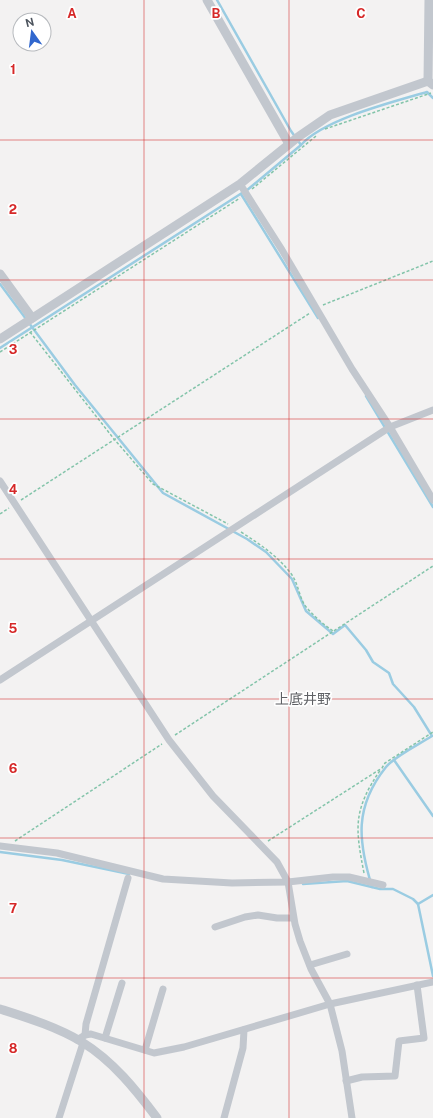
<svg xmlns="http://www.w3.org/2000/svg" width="433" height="1118" viewBox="0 0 433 1118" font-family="'Public Sans','Noto Sans JP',sans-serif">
<rect width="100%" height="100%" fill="#f3f2f2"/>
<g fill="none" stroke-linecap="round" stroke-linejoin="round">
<g stroke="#9acce2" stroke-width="2.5">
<path d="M217,0L291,131L301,145C324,119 393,102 427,92L433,98"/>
<path d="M246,191L301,145"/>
<path d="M241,194L318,318"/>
<path d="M0,284L75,385L163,493L247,539L266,552L292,579L306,611L333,634L345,625L366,650L373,662L389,673L393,684L414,707L432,736C418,745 395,756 386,767C354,807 358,841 372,887"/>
<path d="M0,348L242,193"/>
<path d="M366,396L433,507"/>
<path d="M394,760L433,816"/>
<path d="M0,852L62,860L129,874"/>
<path d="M303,884L347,881L380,889H393L413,899L418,904L433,976"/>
<path d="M418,904L433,895"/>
</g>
<g stroke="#83c4aa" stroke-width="1.5" stroke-dasharray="3 2" stroke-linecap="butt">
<path d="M325,129L431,93"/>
<path d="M252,189L316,136"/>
<path d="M323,305L433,261"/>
<path d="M30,332L114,439L153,484L228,524"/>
<path d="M0,352L240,198"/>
<path d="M21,500L310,313"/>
<path d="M0,514L9,508"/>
<path d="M241,532C261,545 278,556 292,575C298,584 299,595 304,604C311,614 323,624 333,631"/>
<path d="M175,735L433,566"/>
<path d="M15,841L162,744"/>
<path d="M268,841L382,768L385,763L433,732"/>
<path d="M364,873C355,827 353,810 381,769"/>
</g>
<g stroke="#c2c7ce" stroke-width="7">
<path d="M240,184L282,250L352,369L390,427L433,500"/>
<path d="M0,481L169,740L213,796L277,862L288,882L295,924L300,941L311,969L330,1004L342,1051L352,1118"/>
<path d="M0,680L390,427L433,410"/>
<path d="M0,846L57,853L163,879L232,883L288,882L333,877H349L383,885"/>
<path d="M215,927L245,917L258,915L277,918H293"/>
<path d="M310,965L347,954"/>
<path d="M85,1035L86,1024L128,878"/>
<path d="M105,1038L122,983"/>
<path d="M77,1040L85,1035L91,1034L154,1053L184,1047L330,1004L433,982"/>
<path d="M145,1050L163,989"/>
<path d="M346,1081L362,1077L395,1076L399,1041L424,1038L417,985"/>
<path d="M59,1118L83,1043"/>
<path d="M224,1118L243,1048L244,1030"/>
</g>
<g stroke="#c2c7ce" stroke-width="9">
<path d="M207,0L289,144"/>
<path d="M428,81L429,0"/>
<path d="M0,274L32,318"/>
<path d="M0,339L240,184L298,137L330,115L428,81L433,85"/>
<path d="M0,1009C28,1018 57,1027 82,1042C113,1061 136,1090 157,1118"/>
</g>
</g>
<path fill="none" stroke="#d62828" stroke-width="1" stroke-opacity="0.55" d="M144,0V1118M289,0V1118M0,140H433M0,280H433M0,419H433M0,559H433M0,699H433M0,838H433M0,978H433"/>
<g text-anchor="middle" stroke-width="3.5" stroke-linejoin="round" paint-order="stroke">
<g font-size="14" fill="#5f6165" stroke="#fff">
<text x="303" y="704">上底井野</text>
</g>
</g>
<g font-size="13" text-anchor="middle" font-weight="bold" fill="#d62828" stroke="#fff" stroke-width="3.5" stroke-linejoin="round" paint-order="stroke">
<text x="72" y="18">A</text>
<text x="216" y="18">B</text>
<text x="361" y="18">C</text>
<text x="13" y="74">1</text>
<text x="13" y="214">2</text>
<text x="13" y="354">3</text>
<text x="13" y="494">4</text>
<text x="13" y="633">5</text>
<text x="13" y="773">6</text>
<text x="13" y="913">7</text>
<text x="13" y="1053">8</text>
</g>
<g transform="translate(32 32) rotate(346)"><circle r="19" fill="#ffffff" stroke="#b7babe"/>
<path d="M0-3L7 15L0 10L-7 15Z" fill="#3167ce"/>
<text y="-6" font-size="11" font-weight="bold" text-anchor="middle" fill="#4c535d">N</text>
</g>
</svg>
